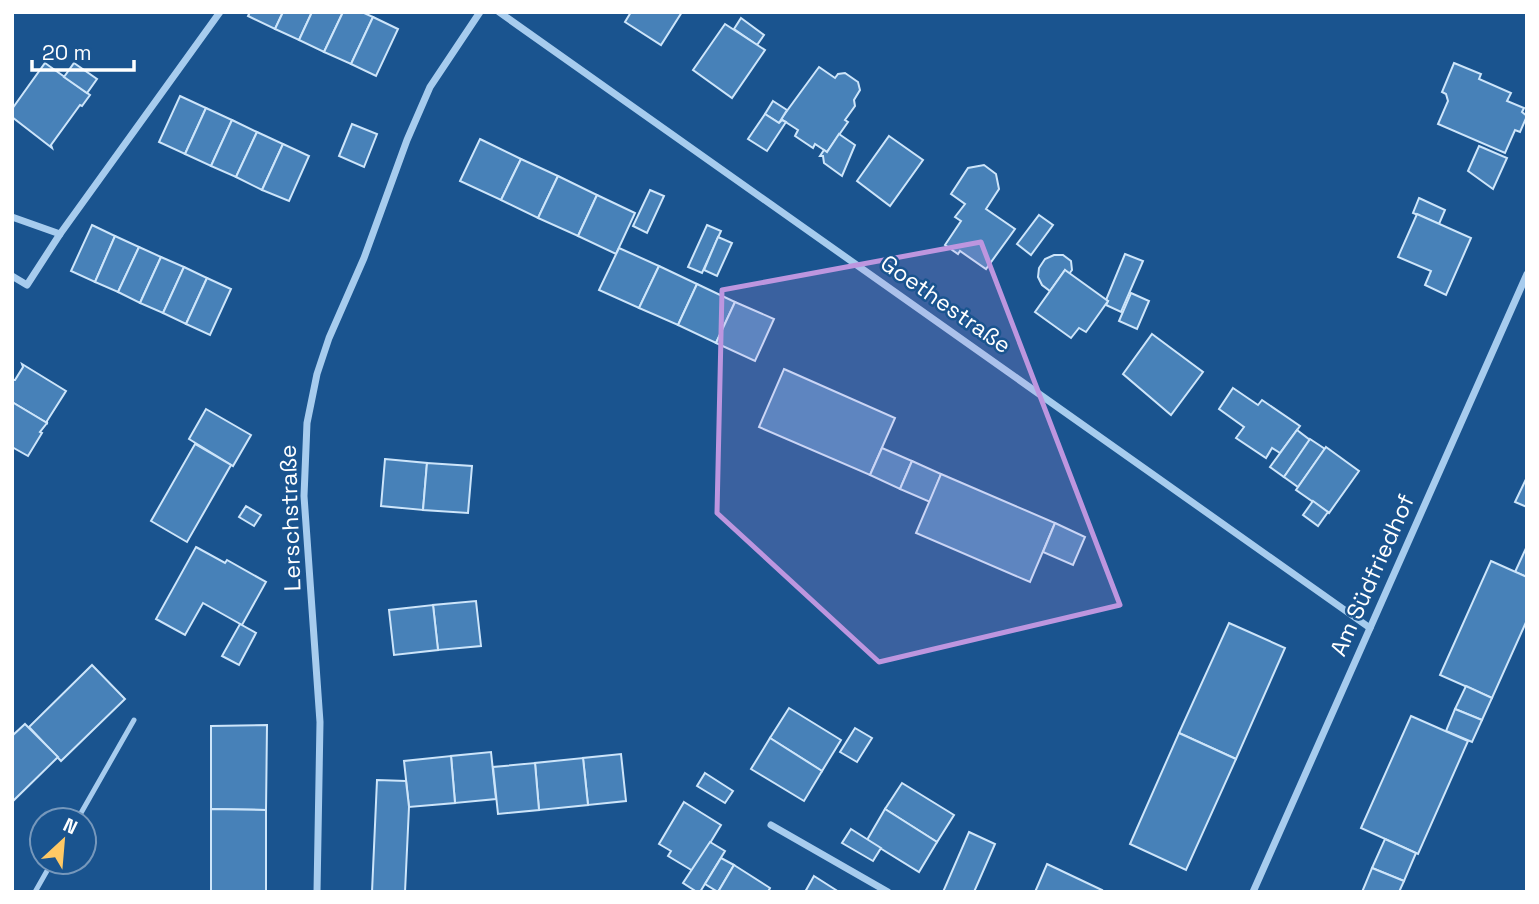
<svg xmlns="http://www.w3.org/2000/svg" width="1539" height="904" viewBox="0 0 1539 904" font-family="'Space Grotesk',sans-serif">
<rect width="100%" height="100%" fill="#1a548f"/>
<g fill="#4781b8" stroke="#cde5fa" stroke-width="2">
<path d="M250,12H283L275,29L248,16Z"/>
<path d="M283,12H312L299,40L275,29Z"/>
<path d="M312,12H343L324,52L299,40Z"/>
<path d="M343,12H362L373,17L351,64L324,52Z"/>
<path d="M631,12H682L661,45L625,22Z"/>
<path d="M373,17L398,29L376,76L351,64Z"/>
<path d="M741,18L764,35L757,45L734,29Z"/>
<path d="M725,24L765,50L732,98L693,70Z"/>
<path d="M45,63L90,95L82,106L80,105L51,145L52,148L12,117V109Z"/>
<path d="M74,63L97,79L87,93L64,77Z"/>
<path d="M1454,63L1481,74L1479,79L1511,93L1507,101L1524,108L1522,112L1527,116L1520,132L1515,130L1505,153L1438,124L1448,101L1446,94L1442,92Z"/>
<path d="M819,67L835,78L838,74L845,73L858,82L860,90L854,100L855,106L845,120L848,122L827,152L815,144L813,148L795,136L798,130L781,119Z"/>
<path d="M180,96L206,108L185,154L159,142Z"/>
<path d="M773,101L787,110L779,123L765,114Z"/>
<path d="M206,108L232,120L211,166L185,154Z"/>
<path d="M765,114L779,123L782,120L786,122L767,151L748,139Z"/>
<path d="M232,120L257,132L236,177L211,166Z"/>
<path d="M352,124L377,134L364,167L339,156Z"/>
<path d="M257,132L283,144L262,190L236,177Z"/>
<path d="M839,134L855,145L842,176L824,163L823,156H820L824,150L827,152Z"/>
<path d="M889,136L923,160L890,206L857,181Z"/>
<path d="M480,139L521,159L501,200L460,181Z"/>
<path d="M283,144L309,156L289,201L262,190Z"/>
<path d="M1479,146L1507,158L1493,189L1468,171Z"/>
<path d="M521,159L558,176L538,218L501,200Z"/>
<path d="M984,165L996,174L999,189L986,209L1015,229L986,269L960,251L958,254L945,245L961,221L955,217L965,204L951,194L968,168Z"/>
<path d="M558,176L597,195L578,236L538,218Z"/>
<path d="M650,190L664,196L647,233L633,226Z"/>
<path d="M597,195L635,213L616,254L578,236Z"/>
<path d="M1419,198L1445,210L1439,224L1413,213Z"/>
<path d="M1417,214L1471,238L1446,295L1425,285L1431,271L1398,257Z"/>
<path d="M1039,215L1053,225L1031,255L1017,244Z"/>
<path d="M92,225L115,236L95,282L71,271Z"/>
<path d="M707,225L721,231L702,273L688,267Z"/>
<path d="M115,236L139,247L118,292L95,282Z"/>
<path d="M718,237L732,243L717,276L704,270Z"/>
<path d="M139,247L161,257L140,303L118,292Z"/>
<path d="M619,248L659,266L639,308L599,290Z"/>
<path d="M1125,254L1143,261L1121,312L1106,305L1108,301L1106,300Z"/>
<path d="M1054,255H1063L1071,261L1072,270L1069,274L1065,270L1050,291L1042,285L1038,277L1039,268L1045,259Z"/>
<path d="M161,257L184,267L163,313L140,303Z"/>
<path d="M659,266L697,284L678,325L639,308Z"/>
<path d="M184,267L207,278L186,324L163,313Z"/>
<path d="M1065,270L1108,301L1086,332L1079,328L1071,338L1035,312Z"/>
<path d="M207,278L231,289L210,335L186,324Z"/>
<path d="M697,284L735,302L716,343L678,325Z"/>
<path d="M1131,293L1149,301L1137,329L1119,321Z"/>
<path d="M735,302L774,319L755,361L716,343Z"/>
<path d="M1152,334L1203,372L1171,415L1123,374Z"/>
<path d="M22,364L66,391L47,421V423L12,402V380H15L23,367Z"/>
<path d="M784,369L895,418L870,475L759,427Z"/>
<path d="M1233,388L1258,405L1262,400L1300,426L1280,453L1272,448L1266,458L1236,438L1244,427L1219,409Z"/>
<path d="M12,402L47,423L40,432L42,433L28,456L12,447Z"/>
<path d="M206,409L251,435L233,466L189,439Z"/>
<path d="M1297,430L1310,440L1284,477L1270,467Z"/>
<path d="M1310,439L1325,449L1298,487L1284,477Z"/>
<path d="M195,444L231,465L187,542L151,521Z"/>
<path d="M1326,447L1359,471L1329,513L1296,490Z"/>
<path d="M882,448L912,461L900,489L870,475Z"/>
<path d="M385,459L427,463L423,510L381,506Z"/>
<path d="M912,461L941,474L930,502L900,489Z"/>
<path d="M427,463L472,466L468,513L423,510Z"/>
<path d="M941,474L1055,523L1030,582L916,533Z"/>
<path d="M1527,477V507L1515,502Z"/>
<path d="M1313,501L1328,512L1318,526L1303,515Z"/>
<path d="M246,506L261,515L254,526L239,517Z"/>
<path d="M1055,523L1085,537L1073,565L1043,552Z"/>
<path d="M1527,546V577L1515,572Z"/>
<path d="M196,547L225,563L227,560L266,582L242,625L203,603L185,635L156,619Z"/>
<path d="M1491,561L1527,577V620L1492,698L1440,675Z"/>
<path d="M476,601L481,646L438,650L433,605Z"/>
<path d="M433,605L438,650L394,655L389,610Z"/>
<path d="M1229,623L1285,648L1236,759L1179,733Z"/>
<path d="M240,624L256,633L239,665L222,656Z"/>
<path d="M92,665L125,699L61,761L29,727Z"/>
<path d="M1466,686L1492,698L1482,720L1455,709Z"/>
<path d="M789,708L841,740L822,771L770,738Z"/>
<path d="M1455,709L1482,720L1472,742L1446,731Z"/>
<path d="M1411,716L1468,741L1418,854L1361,828Z"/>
<path d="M25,724L58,757L12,802V736Z"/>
<path d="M267,725L266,810L211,809V726Z"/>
<path d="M855,728L872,738L857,762L840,752Z"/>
<path d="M1179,733L1236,759L1186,870L1130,844Z"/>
<path d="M770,738L822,771L804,801L751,769Z"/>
<path d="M491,752L496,799L455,803L451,756Z"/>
<path d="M621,754L626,801L588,805L583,758Z"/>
<path d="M451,756L455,803L409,807L404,761Z"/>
<path d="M583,758L588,805L539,810L535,763Z"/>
<path d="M535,763L539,810L498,814L493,767Z"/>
<path d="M705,773L733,791L725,803L697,786Z"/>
<path d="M377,780L406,781L409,807L405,892H372Z"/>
<path d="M902,783L954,815L937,842L885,809Z"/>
<path d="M684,802L721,825L693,871L668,856L671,851L659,844Z"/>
<path d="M211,809L266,810V892H211Z"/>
<path d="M885,809L937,842L919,872L867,840Z"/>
<path d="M851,829L881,848L873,861L842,843Z"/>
<path d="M969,832L995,844L974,892H943Z"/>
<path d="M1385,839L1416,853L1404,881L1372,868Z"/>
<path d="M710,842L725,851L700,892H697L683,883Z"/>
<path d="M721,858L734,865L718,892L705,884Z"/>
<path d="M1047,864L1102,890L1101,892H1035Z"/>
<path d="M734,865L770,888L768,892H718Z"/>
<path d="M1372,868L1404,881L1399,892H1362Z"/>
<path d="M814,876L839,892H805Z"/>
</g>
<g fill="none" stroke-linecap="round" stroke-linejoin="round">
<g stroke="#a7ccee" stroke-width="5">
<path d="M77,820L134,720"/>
<path d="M35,892L52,862"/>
</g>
<g stroke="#a7ccee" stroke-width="7">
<path d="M499,12L1370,628"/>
<path d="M12,217L60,234"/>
<path d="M12,276L27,285L60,234L220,12"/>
<path d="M771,825L888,892"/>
<path d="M317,892L320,722L304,496L307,423L317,374L329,338L364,258L407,140L430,87L480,12"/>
<path d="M1253,892L1527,274"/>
</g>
</g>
<path fill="#bd96df" fill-opacity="0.2" stroke="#bd96df" stroke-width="5" stroke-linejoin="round" d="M981,242L1120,605L879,662L717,513L722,290Z"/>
<g text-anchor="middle" stroke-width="5" stroke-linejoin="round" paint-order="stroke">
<g font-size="23" fill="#fff" stroke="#1a548f">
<text transform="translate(946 304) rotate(35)" y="8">Goethestraße</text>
<text transform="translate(290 518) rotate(-92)" y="8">Lerschstraße</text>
<text transform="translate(1372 575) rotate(-66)" y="8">Am Südfriedhof</text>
</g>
</g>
<rect width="1539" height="904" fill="none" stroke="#ffffff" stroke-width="28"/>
<g transform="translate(63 841) rotate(26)"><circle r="33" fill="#1a548f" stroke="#7698bc" stroke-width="2"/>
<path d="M0-5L12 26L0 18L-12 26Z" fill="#ffc965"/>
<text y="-10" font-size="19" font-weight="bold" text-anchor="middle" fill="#ffffff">N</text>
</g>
<path d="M32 60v10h102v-10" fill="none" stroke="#ffffff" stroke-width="3.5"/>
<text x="42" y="60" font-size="21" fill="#ffffff" stroke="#1a548f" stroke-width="5" paint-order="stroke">20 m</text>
</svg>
